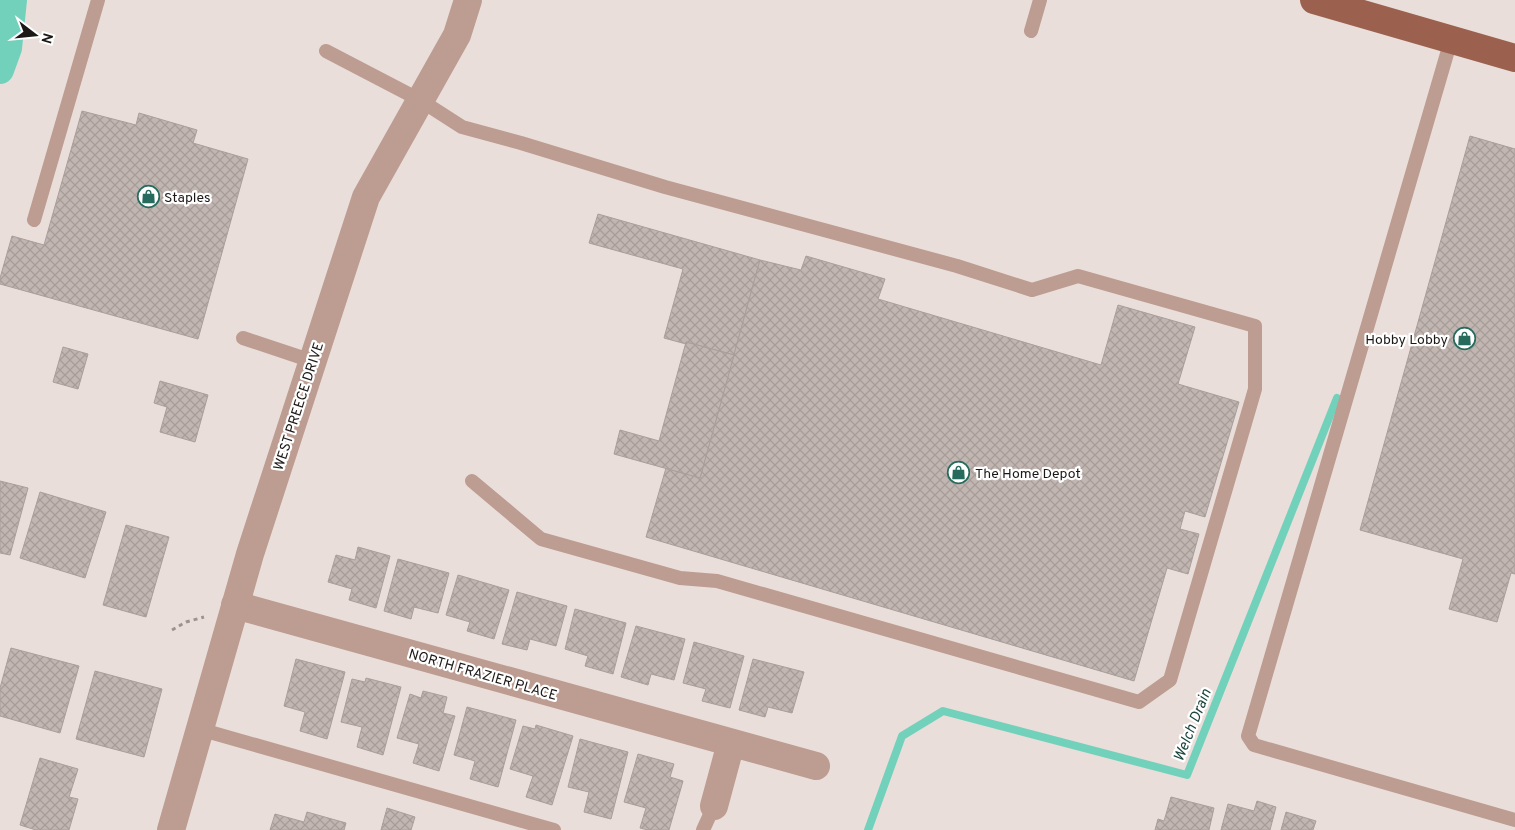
<svg xmlns="http://www.w3.org/2000/svg" width="1515" height="830" viewBox="0 0 1515 830" font-family="Overpass,sans-serif">
<defs>
<pattern id="building-cross-hatch" width="8" height="8" patternUnits="userSpaceOnUse" patternTransform="scale(1.25)"><rect width="8" height="8" fill="#c2b6b2"/><path d="M0 0l8 8M0 8l8-8" fill="none" stroke="#a69c98"/></pattern>
</defs>
<rect width="100%" height="100%" fill="#eadeda"/>
<g fill="none" stroke-linecap="round" stroke-linejoin="round">
<path stroke="#72d1bb" stroke-width="8" d="M868,830L902,736L943,711L1187,775L1337,398"/>
<path stroke="#72d1bb" stroke-width="28" d="M0,70L8,48L13,0"/>
</g>
<g fill="url(#building-cross-hatch)" stroke="#a99e9a">
<path d="M82,111L136,125L139,113L197,130L193,143L248,159L198,339L0,284V278L12,236L44,245Z"/>
<path d="M1470,136L1515,149V574L1511,573L1497,622L1449,609L1463,559L1360,530Z"/>
<path d="M598,214L760,260L734,355L686,342V344L664,338L683,269L589,243Z"/>
<path d="M806,256L885,279L878,299L1101,365L1118,305L1195,327L1178,384L1239,402L1205,517L1185,511L1180,529L1199,534L1188,574L1167,568L1134,681L646,537L666,468L700,478L760,260L801,270Z"/>
<path d="M686,342L734,355L700,478L614,454L620,430L659,441Z"/>
<path d="M63,347L88,354L78,389L53,382Z"/>
<path d="M160,381L208,395L195,442L160,432L167,407L154,403Z"/>
<path d="M0,481L28,488L10,555L0,553Z"/>
<path d="M40,492L106,512L85,578L20,558Z"/>
<path d="M126,525L169,537L146,617L103,605Z"/>
<path d="M358,547L390,556L376,608L349,600L352,589L328,582L336,555L355,560Z"/>
<path d="M398,559L449,573L438,613L414,607L411,619L384,611Z"/>
<path d="M458,575L509,590L494,639L467,631L470,622L446,615Z"/>
<path d="M517,592L567,606L556,646L530,639L527,650L502,644Z"/>
<path d="M575,609L626,623L613,674L585,666L588,656L565,649Z"/>
<path d="M636,626L685,639L674,680L651,674L648,685L621,677Z"/>
<path d="M694,642L744,656L730,708L702,701L706,689L683,683Z"/>
<path d="M11,648L79,666L60,733L0,716V688Z"/>
<path d="M296,659L345,672L327,739L300,731L305,712L284,706Z"/>
<path d="M753,659L804,672L792,713L768,707L765,717L739,710Z"/>
<path d="M95,671L162,689L144,757L76,739Z"/>
<path d="M366,678L401,687L383,755L357,747L362,727L341,722L352,679L365,682Z"/>
<path d="M423,691L447,697L443,713L455,716L439,771L413,763L419,744L397,738L410,694L421,698Z"/>
<path d="M467,707L516,720L498,787L470,779L475,761L454,755Z"/>
<path d="M536,725L573,736L552,805L526,797L533,776L510,769L523,726L535,729Z"/>
<path d="M580,739L628,752L611,819L584,812L589,792L568,787Z"/>
<path d="M638,754L674,764L670,777L683,781L669,830H648L640,828L646,808L624,802Z"/>
<path d="M40,758L78,769L69,797L78,799L69,830H36L20,825Z"/>
<path d="M1171,797L1214,808L1209,830H1155L1158,819L1164,821Z"/>
<path d="M1257,801L1276,807L1270,830H1221L1228,804L1254,811Z"/>
<path d="M387,808L415,817L411,830H381Z"/>
<path d="M307,812L346,823L344,830H270L275,814L304,822Z"/>
<path d="M1286,812L1316,821L1313,830H1281Z"/>
</g>
<g fill="none" stroke-linecap="round" stroke-linejoin="round">
<path stroke="#9c9390" stroke-width="3" stroke-dasharray="4 4" stroke-linecap="butt" d="M172,630L186,622L204,617"/>
<g stroke="#bd9c91" stroke-width="14">
<path d="M1031,31L1040,0"/>
<path d="M1451,40L1248,736L1254,745L1515,820"/>
<path d="M326,51L420,100L462,127L521,143L665,187L957,266L1032,290L1078,276L1255,326V389L1170,680L1139,702L717,581L680,578L541,539L472,481"/>
<path d="M34,220L98,0"/>
<path d="M243,338L312,361"/>
<path d="M199,729L554,830"/>
<path d="M703,830L714,806"/>
</g>
<g stroke="#bd9c91" stroke-width="28">
<path d="M235,605L816,766"/>
<path d="M714,806L731,743"/>
<path d="M171,830L250,554L366,197L457,35L468,0"/>
</g>
<path stroke="#9b614e" stroke-width="28" d="M1314,0L1515,58"/>
</g>
<defs>
<symbol id="shop-ring" viewBox="-11 -11 22 22"><circle r="9.5" fill="#fff" stroke="#266b5d" stroke-width="1.5"/><path d="M-5-2.5h2.3a2.7 3.5 0 0 1 5.4 0H5L5.5 6h-11ZM-1.5-2.5h3a1.5 2.3 0 0 0-3 0Z" fill="#266b5d"/></symbol>
</defs>
<g fill-rule="evenodd">
<use href="#shop-ring" x="136" y="184" width="25" height="25"/>
<use href="#shop-ring" x="1452" y="326" width="25" height="25"/>
<use href="#shop-ring" x="946" y="460" width="25" height="25"/>
</g>
<g text-anchor="middle" stroke-width="4.5" stroke-linejoin="round" paint-order="stroke">
<g font-size="14" fill="#1c1816" stroke="#fff" text-anchor="start">
<text x="164" y="202">Staples</text>
<text x="1448" y="344" text-anchor="end">Hobby Lobby</text>
<text x="975" y="478">The Home Depot</text>
</g>
<g font-size="14" fill="#1c1816" stroke="#fff">
<text transform="translate(298 406) rotate(-72)" y="5">WEST PREECE DRIVE</text>
<text transform="translate(483 674) rotate(16)" y="5">NORTH FRAZIER PLACE</text>
</g>
<g font-size="15" font-style="italic" fill="#1b463d" stroke="#fff">
<text transform="translate(1192 725) rotate(-68)" y="5">Welch Drain</text>
</g>
</g>
<g transform="translate(35 35) rotate(106)" stroke="#ffffff" stroke-width="4" paint-order="stroke">
<path d="M0-4L9 19L0 12L-9 19Z" fill="#1c1816"/>
<text y="-8" font-size="14" font-weight="bold" text-anchor="middle" fill="#1c1816">N</text>
</g>
</svg>
